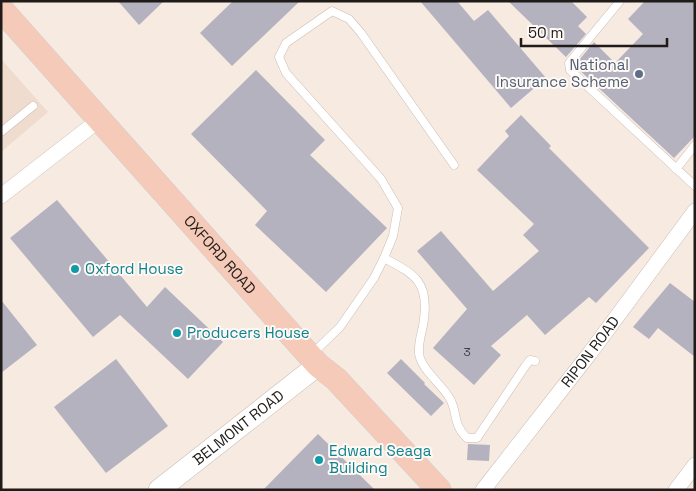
<svg xmlns="http://www.w3.org/2000/svg" width="696" height="491" viewBox="0 0 696 491" font-family="'Space Grotesk',sans-serif">
<rect width="100%" height="100%" fill="#f6eae1"/>
<path fill="#efdcce" d="M1,59L48,112L1,152Z"/>
<g fill="#b5b2bf">
<path d="M118,1H164L139,25Z"/>
<path d="M233,1H300L232,66L200,33Z"/>
<path d="M420,1H457L474,21L488,10L546,78L511,108Z"/>
<path d="M508,1H571L587,17L578,26L586,34L566,57Z"/>
<path d="M645,1H695V136L674,158L575,66V65L594,42L615,63L643,34L628,19Z"/>
<path d="M256,70L325,140L310,155L387,228L326,292L255,225L267,211L191,134Z"/>
<path d="M521,115L551,146L549,148L649,248L596,303L589,297L545,335L527,315L491,346L501,355L474,385L433,348L467,309L417,251L441,231L493,291L539,251L523,235L534,224L477,170L509,136L505,131Z"/>
<path d="M57,200L147,307L165,287L223,342L188,379L120,315L93,337L10,238Z"/>
<path d="M670,283L695,302V357L658,328L649,339L633,327Z"/>
<path d="M1,300L37,345L1,373Z"/>
<path d="M116,359L168,426L106,473L54,407Z"/>
<path d="M401,359L425,383L424,384L444,403L431,416L387,373Z"/>
<path d="M318,434L375,490H263Z"/>
<path d="M468,444L490,445L489,461L467,460Z"/>
</g>
<g fill="none" stroke-linecap="round" stroke-linejoin="round">
<defs>
<g id="lane">
<path d="M620,1L569,63L570,70L695,186"/>
<path d="M1,132L33,106"/>
<path d="M676,169L695,145"/>
<path d="M384,258C414,274 429,281 424,319C423,330 418,341 419,353C420,368 441,384 449,397C458,411 452,424 467,438H477L526,365L530,360L535,361"/>
<path d="M311,355L340,327L374,278L384,258L393,236L398,208L381,179L286,73L279,57L286,43L332,11L349,19L361,33L454,165"/>
</g>
<g id="street">
<path d="M1,196L99,120"/>
<path id="s1" d="M483,490L590,353L695,211"/>
<path d="M676,490L695,465"/>
</g>
<g id="secondary">
<path id="s2" d="M159,490L318,365"/>
</g>
<g id="primary">
<path id="s3" d="M1,9L310,356L318,365L336,379L439,490"/>
</g>
</defs>
<use href="#lane" stroke="#cabeb5" stroke-width="9"/>
<use href="#street" stroke="#cabeb5" stroke-width="16"/>
<use href="#secondary" stroke="#cabeb5" stroke-width="22"/>
<use href="#primary" stroke="#cecdcc" stroke-width="25"/>
<use href="#lane" stroke="#fff" stroke-width="8"/>
<use href="#street" stroke="#fff" stroke-width="15"/>
<use href="#secondary" stroke="#fff" stroke-width="21"/>
<use href="#primary" stroke="#f6cab8" stroke-width="24"/>
</g>
<circle fill="#5c6f8a" stroke="#fef9f5" stroke-width="2" cx="639" cy="74" r="5"/>
<g fill="#0f9aa8" stroke="#fef9f5" stroke-width="2">
<circle cx="75" cy="269" r="5"/>
<circle cx="177" cy="333" r="5"/>
<circle cx="319" cy="460" r="5"/>
</g>
<g text-anchor="middle" stroke-width="4" stroke-linejoin="round" paint-order="stroke">
<g font-size="12" fill="#444142">
<text x="467" y="356">3</text>
</g>
<g font-size="15" fill="#4e5e75" stroke="#fef9f5" text-anchor="end">
<text x="629" y="70">National<tspan x="629" dy="17">Insurance Scheme</tspan></text>
</g>
<g font-size="15" fill="#1f1b18" stroke="#fef9f5">
<text dy="5" stroke="none"><textPath href="#s3" startOffset="329">OXFORD ROAD</textPath></text>
<text dy="5" stroke="none"><textPath href="#s1" startOffset="175">RIPON ROAD</textPath></text>
<text dy="5" stroke="none"><textPath href="#s2" startOffset="101">BELMONT ROAD</textPath></text>
</g>
<g font-size="15" fill="#0d838f" stroke="#fef9f5" text-anchor="start">
<text x="85" y="274">Oxford House</text>
<text x="187" y="338">Producers House</text>
<text x="329" y="456">Edward Seaga<tspan x="329" dy="17">Building</tspan></text>
</g>
</g>
<rect width="696" height="491" fill="none" stroke="#1f1b18" stroke-width="5"/>
<path d="M521 38v8h146v-8" fill="none" stroke="#1f1b18" stroke-width="2.5"/>
<text x="528" y="38" font-size="15" fill="#1f1b18" stroke="#fef9f5" stroke-width="4" paint-order="stroke">50 m</text>
</svg>
